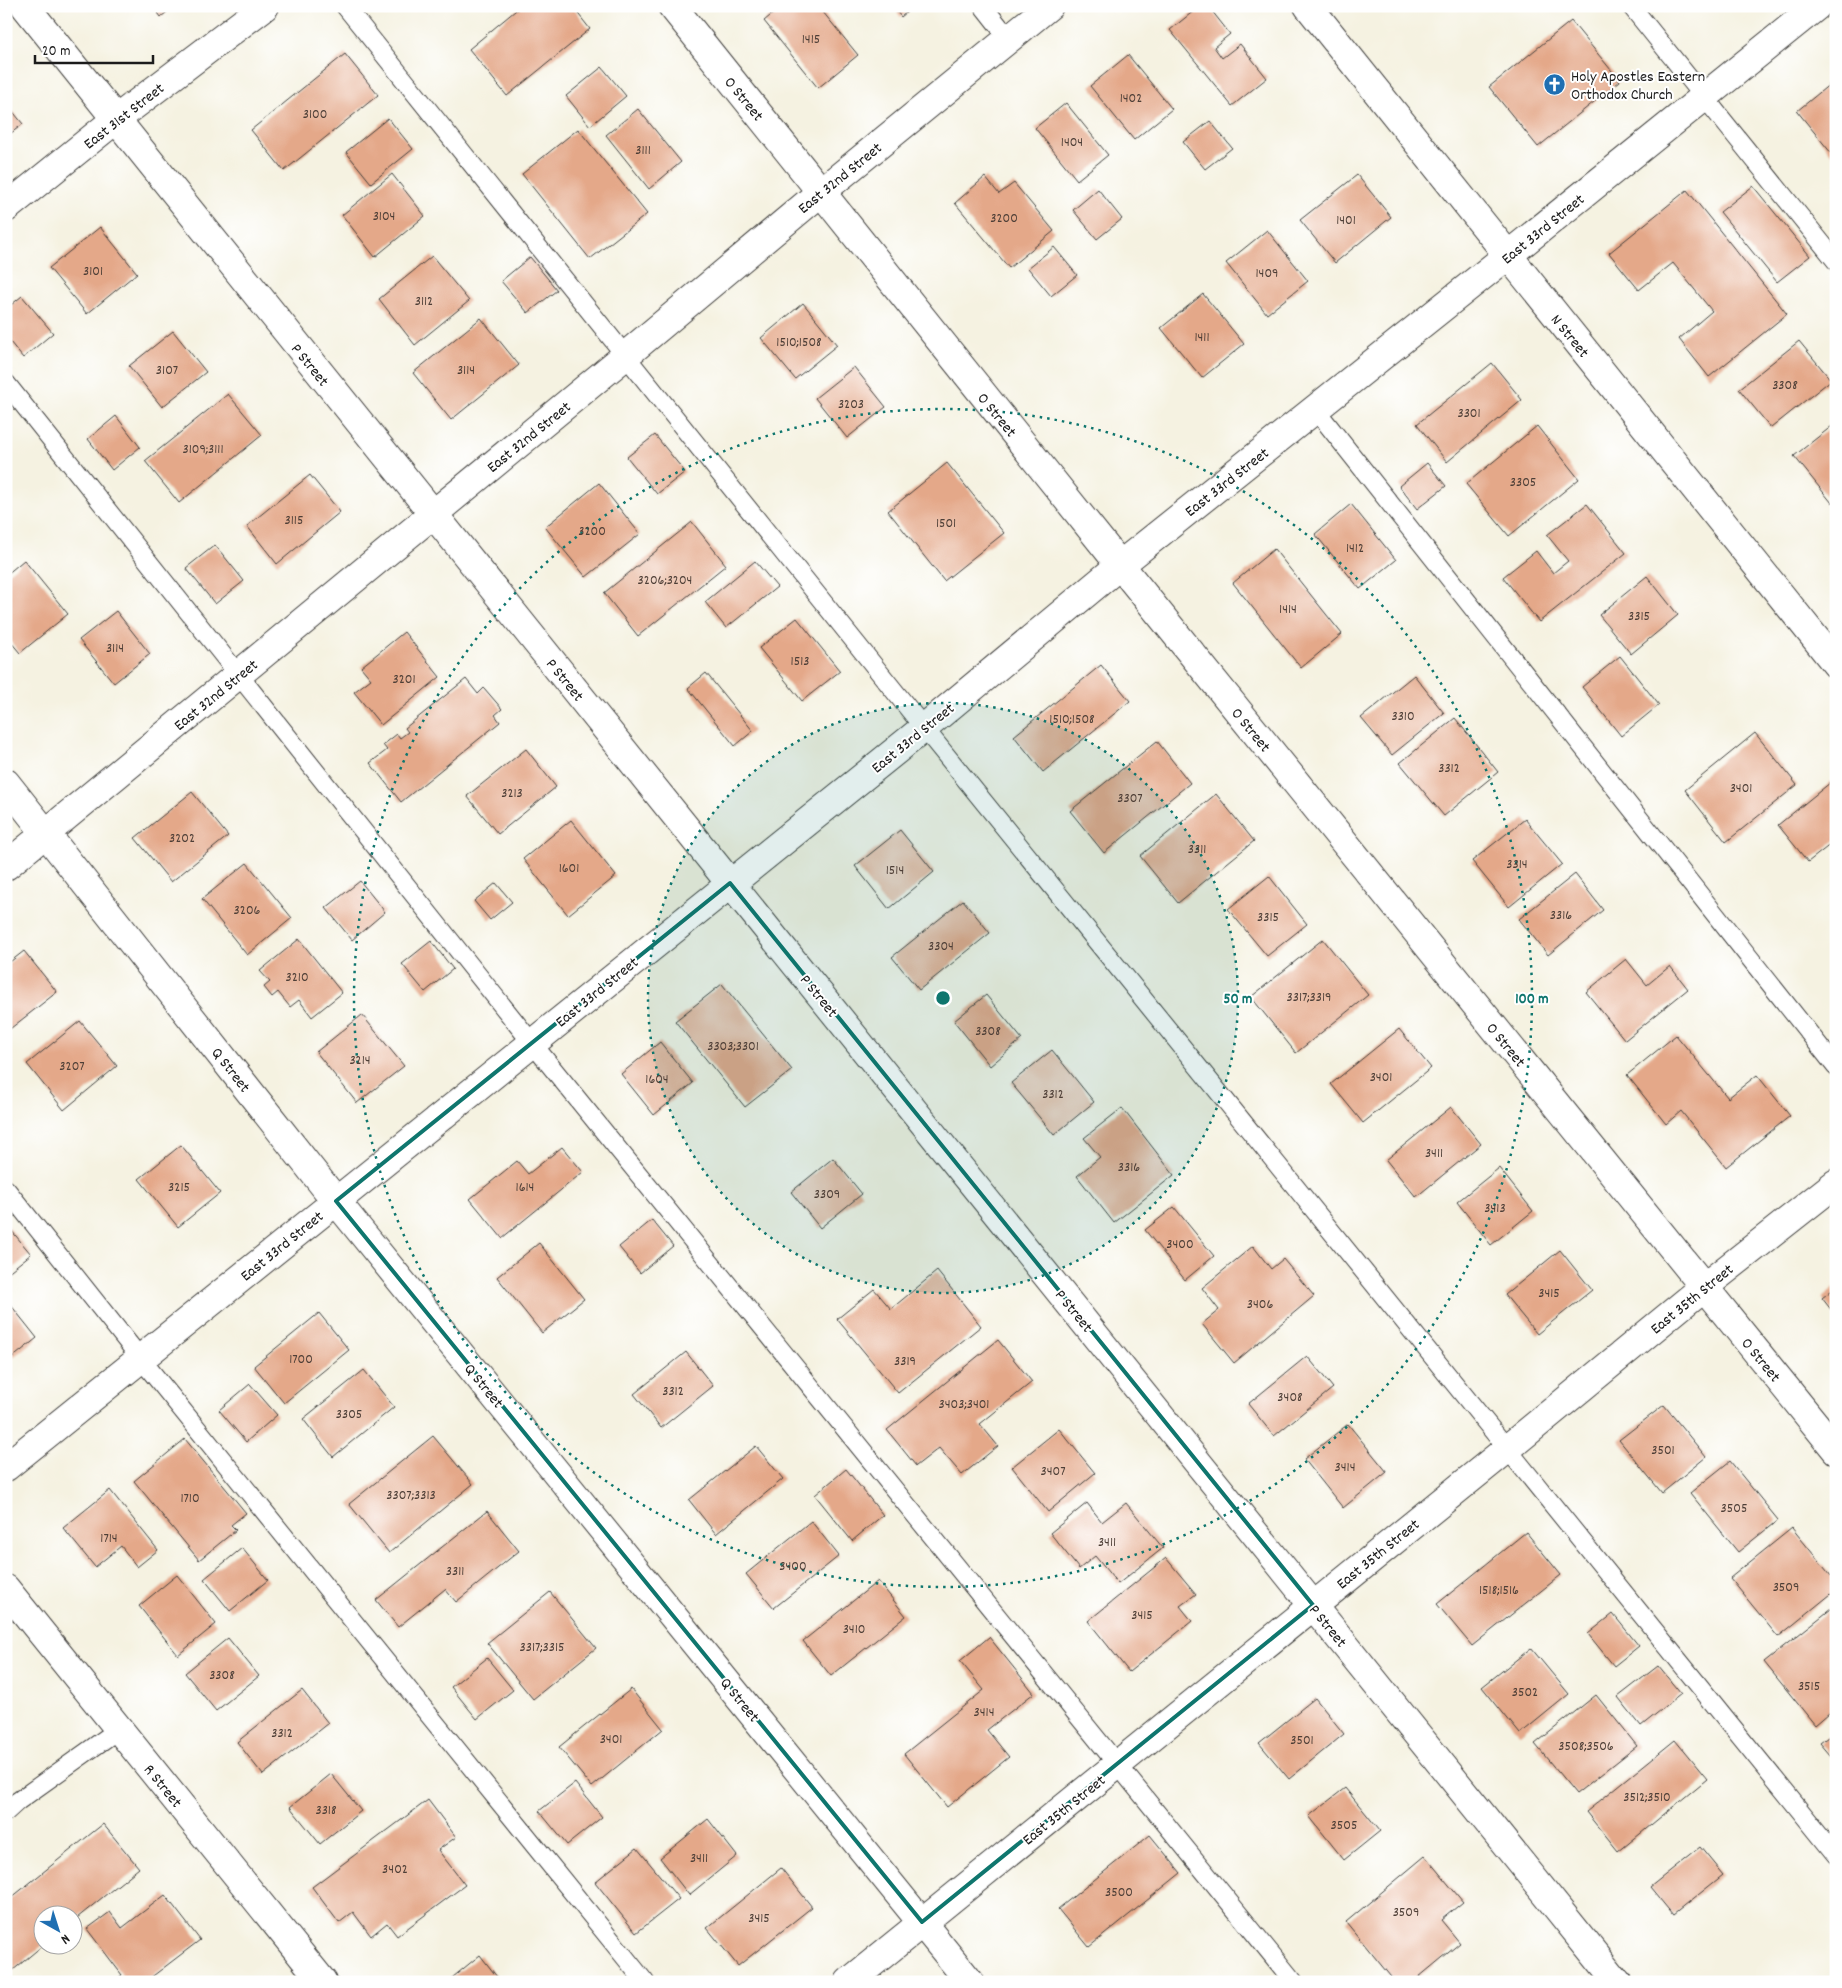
<svg xmlns="http://www.w3.org/2000/svg" width="1842" height="1988" viewBox="0 0 1842 1988" font-family="Dekko,sans-serif">
<rect width="100%" height="100%" fill="#fff"/>
<filter id="ink" filterUnits="userSpaceOnUse"><feTurbulence type="fractalNoise" baseFrequency=".02" numOctaves="2"/><feDisplacementMap in="SourceGraphic" scale="10" xChannelSelector="R" yChannelSelector="G"/><feConvolveMatrix kernelMatrix="1 2 1 2 8 2 1 2 1" color-interpolation-filters="sRGB"/></filter>
<filter id="wash" filterUnits="userSpaceOnUse"><feTurbulence type="fractalNoise" baseFrequency=".0096" numOctaves="4" result="noise"/><feDisplacementMap in="SourceGraphic" scale="20" xChannelSelector="R" yChannelSelector="G"/><feGaussianBlur stdDeviation="1.12" result="paint"/><feColorMatrix in="noise" values="0 0 0 0 0 0 0 0 0 0 0 0 0 0 0 0 0 1.4 0 .05"/><feComposite in="paint" operator="in"/></filter>
<g filter="url(#wash)">
<rect width="100%" height="100%" fill="#f5f2e1"/>
<g id="blocks">
<g fill="#e4a889">
<path d="M153,6H174L161,17Z"/>
<path d="M521,6H572L590,29L507,96L469,49Z"/>
<path d="M782,6H818L858,55L818,88L764,21Z"/>
<path d="M892,6H914L901,17Z"/>
<path d="M1200,6H1208L1230,34L1214,47L1222,58L1240,44L1267,78L1232,106L1170,30Z"/>
<path d="M1571,21L1620,81L1538,147L1489,87Z"/>
<path d="M345,54L378,95L284,171L251,130Z"/>
<path d="M1128,55L1172,109L1134,140L1090,86Z"/>
<path d="M602,67L626,96L590,126L566,96Z"/>
<path d="M1836,79V159L1797,111Z"/>
<path d="M6,103L23,124L6,137Z"/>
<path d="M1066,103L1108,155L1077,180L1035,128Z"/>
<path d="M638,109L681,162L649,189L606,135Z"/>
<path d="M388,118L413,149L371,183L346,152Z"/>
<path d="M1210,121L1232,148L1205,169L1183,142Z"/>
<path d="M578,129L647,214L590,259L522,174Z"/>
<path d="M392,174L425,216L375,257L342,215Z"/>
<path d="M1357,175L1391,217L1335,263L1300,220Z"/>
<path d="M985,177L999,194L1014,183L1054,231L1009,268L955,203Z"/>
<path d="M1753,186L1810,256L1777,282L1720,212Z"/>
<path d="M1098,189L1122,219L1097,239L1073,210Z"/>
<path d="M1687,190L1787,314L1709,377L1679,339L1712,311L1673,263L1639,290L1609,253Z"/>
<path d="M100,227L137,273L87,314L49,268Z"/>
<path d="M1267,230L1308,281L1267,314L1226,263Z"/>
<path d="M1054,247L1077,275L1051,296L1028,268Z"/>
<path d="M432,256L469,301L415,345L379,299Z"/>
<path d="M530,257L557,290L528,313L501,281Z"/>
<path d="M1203,294L1244,344L1202,378L1161,328Z"/>
<path d="M22,296L53,333L23,358L6,337V309Z"/>
<path d="M803,303L837,345L795,379L761,338Z"/>
<path d="M481,318L519,365L451,420L413,373Z"/>
<path d="M173,331L206,372L162,407L129,366Z"/>
<path d="M1799,341L1831,380L1771,428L1739,389Z"/>
<path d="M1492,363L1522,400L1447,462L1417,424Z"/>
<path d="M854,367L886,407L847,438L815,398Z"/>
<path d="M228,394L262,435L179,503L145,461Z"/>
<path d="M116,416L140,447L112,470L88,439Z"/>
<path d="M1537,426L1579,479L1509,536L1466,484Z"/>
<path d="M1832,426L1836,431V500L1832,503L1794,456Z"/>
<path d="M655,435L685,472L657,494L627,457Z"/>
<path d="M947,463L1004,533L944,581L888,511Z"/>
<path d="M1427,463L1446,486L1417,509L1399,486Z"/>
<path d="M310,475L340,512L277,564L247,526Z"/>
<path d="M599,483L640,534L586,577L545,527Z"/>
<path d="M1351,504L1396,560L1360,589L1315,534Z"/>
<path d="M1587,504L1626,553L1539,622L1503,577L1536,551L1553,573L1568,561L1547,535Z"/>
<path d="M692,522L726,565L638,636L604,593Z"/>
<path d="M215,545L244,581L215,604L186,568Z"/>
<path d="M1274,549L1342,634L1301,668L1233,583Z"/>
<path d="M24,560L68,614L20,653L6,636V575Z"/>
<path d="M755,561L777,587L726,628L705,602Z"/>
<path d="M1647,576L1678,615L1631,654L1599,615Z"/>
<path d="M116,611L150,654L114,683L79,640Z"/>
<path d="M797,618L840,671L802,701L759,648Z"/>
<path d="M404,632L440,677L381,725L354,692L371,679L361,667Z"/>
<path d="M1620,656L1659,705L1621,736L1582,687Z"/>
<path d="M1101,665L1130,701L1043,772L1014,736Z"/>
<path d="M706,673L753,731L735,746L688,688Z"/>
<path d="M1414,675L1444,713L1392,755L1361,718Z"/>
<path d="M466,679L478,694L484,688L502,709L495,715L500,722L401,802L370,763L387,750L383,745L397,734L400,738L408,732L405,728Z"/>
<path d="M1455,718L1498,772L1444,816L1400,763Z"/>
<path d="M1755,733L1797,785L1726,842L1685,790Z"/>
<path d="M1157,741L1190,783L1104,853L1070,811Z"/>
<path d="M526,749L556,787L498,834L467,796Z"/>
<path d="M1836,778V840L1808,862L1778,825Z"/>
<path d="M192,792L228,836L171,882L135,838Z"/>
<path d="M1216,794L1254,841L1178,903L1140,856Z"/>
<path d="M1525,819L1562,864L1509,907L1472,861Z"/>
<path d="M571,820L616,876L568,915L523,859Z"/>
<path d="M900,830L934,872L889,909L855,866Z"/>
<path d="M247,863L292,918L247,955L202,899Z"/>
<path d="M1575,874L1603,910L1548,955L1519,919Z"/>
<path d="M1269,876L1307,924L1267,956L1228,909Z"/>
<path d="M360,881L385,912L352,940L326,908Z"/>
<path d="M496,883L512,902L490,920L474,901Z"/>
<path d="M963,900L990,933L919,990L892,957Z"/>
<path d="M299,939L342,993L312,1017L299,1000L290,1007L278,992L272,997L264,987L270,982L260,971Z"/>
<path d="M1323,939L1368,995L1296,1053L1251,997Z"/>
<path d="M431,941L453,969L425,992L402,964Z"/>
<path d="M24,951L57,992L6,1032V965Z"/>
<path d="M1626,959L1647,985L1670,966L1688,989L1625,1040L1586,992Z"/>
<path d="M722,984L792,1070L745,1107L675,1021Z"/>
<path d="M986,995L1022,1039L990,1066L954,1021Z"/>
<path d="M362,1015L404,1066L357,1103L316,1052Z"/>
<path d="M80,1021L117,1066L64,1110L27,1064Z"/>
<path d="M1399,1029L1431,1068L1363,1123L1331,1084Z"/>
<path d="M1676,1035L1728,1098L1757,1075L1790,1116L1726,1167L1681,1111L1666,1124L1627,1075Z"/>
<path d="M660,1042L693,1083L654,1115L621,1074Z"/>
<path d="M1052,1050L1094,1102L1054,1135L1011,1083Z"/>
<path d="M1451,1107L1481,1144L1416,1197L1386,1160Z"/>
<path d="M1122,1108L1174,1175L1114,1223L1077,1176L1100,1157L1084,1138Z"/>
<path d="M181,1145L220,1193L178,1227L139,1179Z"/>
<path d="M562,1147L583,1172L502,1238L470,1199L517,1161L528,1174Z"/>
<path d="M833,1158L862,1194L820,1228L791,1192Z"/>
<path d="M1499,1168L1533,1211L1491,1245L1457,1202Z"/>
<path d="M1174,1207L1214,1256L1185,1280L1145,1230Z"/>
<path d="M652,1220L673,1246L640,1273L619,1247Z"/>
<path d="M6,1224L31,1254L6,1274Z"/>
<path d="M539,1243L584,1299L542,1333L497,1277Z"/>
<path d="M1253,1246L1271,1269L1283,1259L1314,1296L1234,1363L1202,1324L1219,1310L1202,1288Z"/>
<path d="M1560,1250L1592,1290L1537,1334L1505,1295Z"/>
<path d="M937,1271L981,1326L898,1393L837,1319L874,1289L891,1309Z"/>
<path d="M1836,1287V1316L1822,1298Z"/>
<path d="M6,1299L37,1338L6,1363Z"/>
<path d="M319,1313L349,1350L284,1403L254,1366Z"/>
<path d="M998,1340L1032,1382L980,1424L998,1446L962,1475L939,1448L916,1466L887,1430Z"/>
<path d="M686,1352L713,1386L661,1428L634,1394Z"/>
<path d="M1307,1356L1333,1388L1274,1436L1248,1404Z"/>
<path d="M364,1370L394,1407L333,1457L303,1419Z"/>
<path d="M250,1384L277,1415L246,1442L219,1410Z"/>
<path d="M1664,1405L1706,1457L1662,1493L1619,1440Z"/>
<path d="M1348,1424L1387,1472L1343,1508L1304,1459Z"/>
<path d="M1059,1429L1095,1473L1048,1512L1012,1467Z"/>
<path d="M433,1436L473,1484L389,1553L349,1504Z"/>
<path d="M185,1439L246,1513L231,1525L236,1530L199,1560L134,1481Z"/>
<path d="M756,1446L783,1479L716,1534L689,1500Z"/>
<path d="M1730,1461L1778,1520L1738,1552L1690,1493Z"/>
<path d="M846,1469L883,1515L852,1541L815,1495Z"/>
<path d="M110,1490L158,1550L137,1567L121,1546L95,1567L63,1528Z"/>
<path d="M1087,1503L1102,1522L1126,1503L1163,1548L1118,1584L1095,1556L1079,1569L1050,1533Z"/>
<path d="M487,1511L519,1551L456,1602L445,1589L398,1627L376,1600Z"/>
<path d="M811,1521L839,1556L774,1608L746,1574Z"/>
<path d="M1792,1528L1836,1582V1590L1778,1637L1730,1578Z"/>
<path d="M1526,1532L1561,1575L1472,1646L1437,1604Z"/>
<path d="M242,1548L268,1580L230,1611L204,1579Z"/>
<path d="M1166,1558L1196,1594L1180,1606L1192,1621L1129,1672L1088,1621Z"/>
<path d="M177,1575L216,1624L178,1655L139,1606Z"/>
<path d="M878,1581L906,1616L831,1676L803,1641Z"/>
<path d="M550,1592L596,1648L533,1699L487,1643Z"/>
<path d="M1836,1605V1707L1815,1725L1764,1662Z"/>
<path d="M1613,1614L1639,1646L1614,1666L1588,1634Z"/>
<path d="M989,1637L1034,1693L987,1730L1009,1757L947,1807L904,1754L984,1690L960,1661Z"/>
<path d="M228,1638L259,1676L216,1711L185,1673Z"/>
<path d="M1531,1648L1569,1694L1520,1734L1482,1687Z"/>
<path d="M487,1658L513,1690L477,1719L451,1687Z"/>
<path d="M1658,1666L1681,1694L1641,1726L1618,1697Z"/>
<path d="M631,1689L663,1729L592,1787L559,1747Z"/>
<path d="M302,1690L328,1723L263,1775L237,1742Z"/>
<path d="M1596,1695L1637,1746L1576,1794L1535,1744Z"/>
<path d="M1315,1698L1344,1734L1289,1779L1259,1743Z"/>
<path d="M1836,1731V1762L1820,1743Z"/>
<path d="M1675,1740L1707,1779L1618,1852L1586,1812Z"/>
<path d="M331,1774L361,1811L320,1844L290,1807Z"/>
<path d="M575,1783L602,1817L567,1845L539,1811Z"/>
<path d="M1345,1788L1380,1831L1344,1860L1309,1816Z"/>
<path d="M428,1800L456,1837L438,1850L465,1885L397,1936L387,1923L371,1936L353,1912L339,1923L312,1887Z"/>
<path d="M708,1819L737,1856L689,1895L660,1858Z"/>
<path d="M103,1824L139,1868L72,1922V1916H42V1946L6,1976V1902Z"/>
<path d="M1150,1835L1181,1873L1089,1947L1058,1909Z"/>
<path d="M1700,1847L1723,1875L1673,1915L1650,1887Z"/>
<path d="M637,1848L679,1899L636,1933L595,1882Z"/>
<path d="M1425,1856L1463,1902L1441,1920L1460,1943L1413,1982H1395L1346,1922Z"/>
<path d="M781,1868L812,1907L738,1966L707,1928Z"/>
<path d="M165,1895L200,1940L145,1982H113L122,1975L87,1929L110,1912L122,1928Z"/>
<path d="M480,1955L501,1982H447Z"/>
</g>
</g>
</g>
<g filter="url(#ink)">
<use href="#blocks" fill-opacity="0" stroke="#3d3c3a" stroke-width="1"/>
<g fill="none" stroke-linecap="round" stroke-linejoin="round">
<defs>
<g id="lane">
<path d="M345,6L924,728L1836,1855"/>
<path d="M983,6L1009,39"/>
<path d="M1631,6L1836,261"/>
<path d="M6,383L532,1043L1294,1982"/>
<path d="M1316,410L1836,1067"/>
<path d="M6,1189L141,1359L645,1982"/>
<path d="M6,1812L18,1801L119,1729"/>
</g>
<g id="street">
<path d="M25,6L730,883"/>
<path d="M672,6L1120,565L1836,1450"/>
<path d="M1308,6L1836,664"/>
<path d="M6,208L115,120L265,6"/>
<path d="M6,783L336,1201L970,1982"/>
<path d="M6,866L625,356L821,192L1049,6"/>
<path d="M6,1589L323,1982"/>
<path d="M849,1982L1507,1449L1704,1287L1836,1183"/>
</g>
<g id="secondary">
<path d="M730,883L1617,1982"/>
<path d="M6,1467L924,728L1120,565L1507,256L1817,6"/>
</g>
</defs>
<use href="#lane" stroke="#3d3c3a" stroke-width="20"/>
<use href="#street" stroke="#3d3c3a" stroke-width="30"/>
<use href="#secondary" stroke="#3d3c3a" stroke-width="30"/>
<use href="#lane" stroke="#fff" stroke-width="18"/>
<use href="#street" stroke="#fff" stroke-width="28"/>
<use href="#secondary" stroke="#fff" stroke-width="28"/>
</g>
</g>
<path fill="none" stroke="#0f766e" stroke-width="4" stroke-linejoin="round" d="M730,883L1313,1605L922,1922L336,1201Z"/>
<circle cx="943" cy="998" r="295" fill="#0f766e" fill-opacity=".12"/>
<g fill="none" stroke="#0f766e" stroke-width="2.5" stroke-dasharray="2.5 5">
<circle cx="943" cy="998" r="295"/>
<circle cx="943" cy="998" r="589"/>
</g>
<defs>
<symbol id="church-disc" viewBox="-11 -11 22 22"><circle r="9.5" fill="#1f6fb2" stroke="#fff"/><path d="M-1.2-6h2.4v3.5h3.3v2.4h-3.3V6h-2.4V-.1h-3.3v-2.4h3.3Z" fill="#fff"/></symbol>
</defs>
<g fill-rule="evenodd">
<use href="#church-disc" x="1542" y="72" width="25" height="25"/>
</g>
<g text-anchor="middle" stroke-width="4" stroke-linejoin="round" paint-order="stroke">
<g font-size="14" fill="#4e3f37">
<text x="811" y="43">1415</text>
<text x="1131" y="102">1402</text>
<text x="315" y="118">3100</text>
<text x="1072" y="146">1404</text>
<text x="643" y="154">3111</text>
<text x="384" y="220">3104</text>
<text x="1004" y="222">3200</text>
<text x="1346" y="224">1401</text>
<text x="93" y="275">3101</text>
<text x="1267" y="277">1409</text>
<text x="424" y="305">3112</text>
<text x="1202" y="341">1411</text>
<text x="799" y="346">1510;1508</text>
<text x="167" y="374">3107</text>
<text x="466" y="374">3114</text>
<text x="1785" y="389">3308</text>
<text x="851" y="408">3203</text>
<text x="1469" y="417">3301</text>
<text x="203" y="453">3109;3111</text>
<text x="1523" y="486">3305</text>
<text x="294" y="524">3115</text>
<text x="946" y="527">1501</text>
<text x="592" y="535">3200</text>
<text x="1355" y="552">1412</text>
<text x="665" y="584">3206;3204</text>
<text x="1288" y="613">1414</text>
<text x="1639" y="620">3315</text>
<text x="115" y="652">3114</text>
<text x="800" y="665">1513</text>
<text x="404" y="683">3201</text>
<text x="1403" y="720">3310</text>
<text x="1072" y="723">1510;1508</text>
<text x="1449" y="772">3312</text>
<text x="1741" y="792">3401</text>
<text x="512" y="797">3213</text>
<text x="1130" y="802">3307</text>
<text x="182" y="842">3202</text>
<text x="1197" y="853">3311</text>
<text x="1517" y="868">3314</text>
<text x="569" y="872">1601</text>
<text x="895" y="874">1514</text>
<text x="247" y="914">3206</text>
<text x="1561" y="919">3316</text>
<text x="1268" y="921">3315</text>
<text x="941" y="950">3304</text>
<text x="297" y="981">3210</text>
<text x="1309" y="1001">3317;3319</text>
<text x="988" y="1035">3308</text>
<text x="733" y="1050">3303;3301</text>
<text x="360" y="1064">3214</text>
<text x="72" y="1070">3207</text>
<text x="1381" y="1081">3401</text>
<text x="657" y="1083">1604</text>
<text x="1053" y="1098">3312</text>
<text x="1434" y="1157">3411</text>
<text x="1129" y="1171">3316</text>
<text x="179" y="1191">3215</text>
<text x="525" y="1191">1614</text>
<text x="827" y="1198">3309</text>
<text x="1495" y="1212">3413</text>
<text x="1180" y="1248">3400</text>
<text x="1549" y="1297">3415</text>
<text x="1260" y="1308">3406</text>
<text x="301" y="1363">1700</text>
<text x="905" y="1365">3319</text>
<text x="673" y="1395">3312</text>
<text x="1290" y="1401">3408</text>
<text x="964" y="1408">3403;3401</text>
<text x="349" y="1418">3305</text>
<text x="1663" y="1454">3501</text>
<text x="1345" y="1471">3414</text>
<text x="1053" y="1475">3407</text>
<text x="411" y="1499">3307;3313</text>
<text x="190" y="1502">1710</text>
<text x="1734" y="1512">3505</text>
<text x="109" y="1542">1714</text>
<text x="1107" y="1546">3411</text>
<text x="793" y="1570">3400</text>
<text x="455" y="1575">3311</text>
<text x="1786" y="1591">3509</text>
<text x="1499" y="1594">1518;1516</text>
<text x="1142" y="1619">3415</text>
<text x="854" y="1633">3410</text>
<text x="542" y="1651">3317;3315</text>
<text x="222" y="1679">3308</text>
<text x="1809" y="1690">3515</text>
<text x="1525" y="1696">3502</text>
<text x="984" y="1716">3414</text>
<text x="282" y="1737">3312</text>
<text x="611" y="1743">3401</text>
<text x="1302" y="1744">3501</text>
<text x="1586" y="1750">3508;3506</text>
<text x="1647" y="1801">3512;3510</text>
<text x="326" y="1814">3318</text>
<text x="1344" y="1829">3505</text>
<text x="699" y="1862">3411</text>
<text x="395" y="1873">3402</text>
<text x="1119" y="1896">3500</text>
<text x="1406" y="1916">3509</text>
<text x="759" y="1922">3415</text>
</g>
<g font-size="16" fill="#1c1c1c" stroke="#fff" text-anchor="start">
<text x="1571" y="81">Holy Apostles Eastern<tspan x="1571" dy="18">Orthodox Church</tspan></text>
</g>
<g font-size="16" fill="#1c1c1c" stroke="#fff">
<text transform="translate(745 98) rotate(51)" y="6">O Street</text>
<text transform="translate(123 115) rotate(-38)" y="6">East 31st Street</text>
<text transform="translate(839 177) rotate(-39)" y="6">East 32nd Street</text>
<text transform="translate(1542 228) rotate(-39)" y="6">East 33rd Street</text>
<text transform="translate(1571 335) rotate(51)" y="6">N Street</text>
<text transform="translate(311 364) rotate(51)" y="6">P Street</text>
<text transform="translate(998 414) rotate(51)" y="6">O Street</text>
<text transform="translate(528 436) rotate(-39)" y="6">East 32nd Street</text>
<text transform="translate(1226 481) rotate(-38)" y="6">East 33rd Street</text>
<text transform="translate(566 679) rotate(51)" y="6">P Street</text>
<text transform="translate(215 694) rotate(-39)" y="6">East 32nd Street</text>
<text transform="translate(1252 729) rotate(51)" y="6">O Street</text>
<text transform="translate(912 737) rotate(-39)" y="6">East 33rd Street</text>
<text transform="translate(596 991) rotate(-39)" y="6">East 33rd Street</text>
<text transform="translate(820 995) rotate(51)" y="6">P Street</text>
<text transform="translate(1507 1044) rotate(51)" y="6">O Street</text>
<text transform="translate(232 1069) rotate(52)" y="6">Q Street</text>
<text transform="translate(281 1245) rotate(-39)" y="6">East 33rd Street</text>
<text transform="translate(1691 1298) rotate(-39)" y="6">East 35th Street</text>
<text transform="translate(1075 1310) rotate(51)" y="6">P Street</text>
<text transform="translate(1762 1359) rotate(51)" y="6">O Street</text>
<text transform="translate(485 1385) rotate(51)" y="6">Q Street</text>
<text transform="translate(1377 1553) rotate(-39)" y="6">East 35th Street</text>
<text transform="translate(1329 1625) rotate(51)" y="6">P Street</text>
<text transform="translate(741 1699) rotate(51)" y="6">Q Street</text>
<text transform="translate(164 1785) rotate(51)" y="6">R Street</text>
<text transform="translate(1063 1809) rotate(-39)" y="6">East 35th Street</text>
</g>
</g>
<circle cx="943" cy="998" r="8" fill="#0f766e" stroke="#fff" stroke-width="2.5"/>
<g font-size="15" text-anchor="middle" font-weight="bold" fill="#0f766e" stroke="#fff" stroke-width="4" stroke-linejoin="round" paint-order="stroke">
<text x="1238" y="1003">50 m</text>
<text x="1532" y="1003">100 m</text>
</g>
<rect width="1842" height="1988" fill="none" stroke="#fff" stroke-width="25"/>
<g transform="translate(58 1930) rotate(141)"><circle r="24" fill="#ffffff" stroke="#a4a4a4"/>
<path d="M0-4L9 19L0 12L-9 19Z" fill="#1f6fb2"/>
<text y="-8" font-size="14" font-weight="bold" text-anchor="middle" fill="#1c1c1c">N</text>
</g>
<path d="M35 55v8h118v-8" fill="none" stroke="#1c1c1c" stroke-width="2.5"/>
<text x="42" y="55" font-size="15" fill="#1c1c1c" stroke="#ffffff" stroke-width="4" paint-order="stroke">20 m</text>
</svg>
